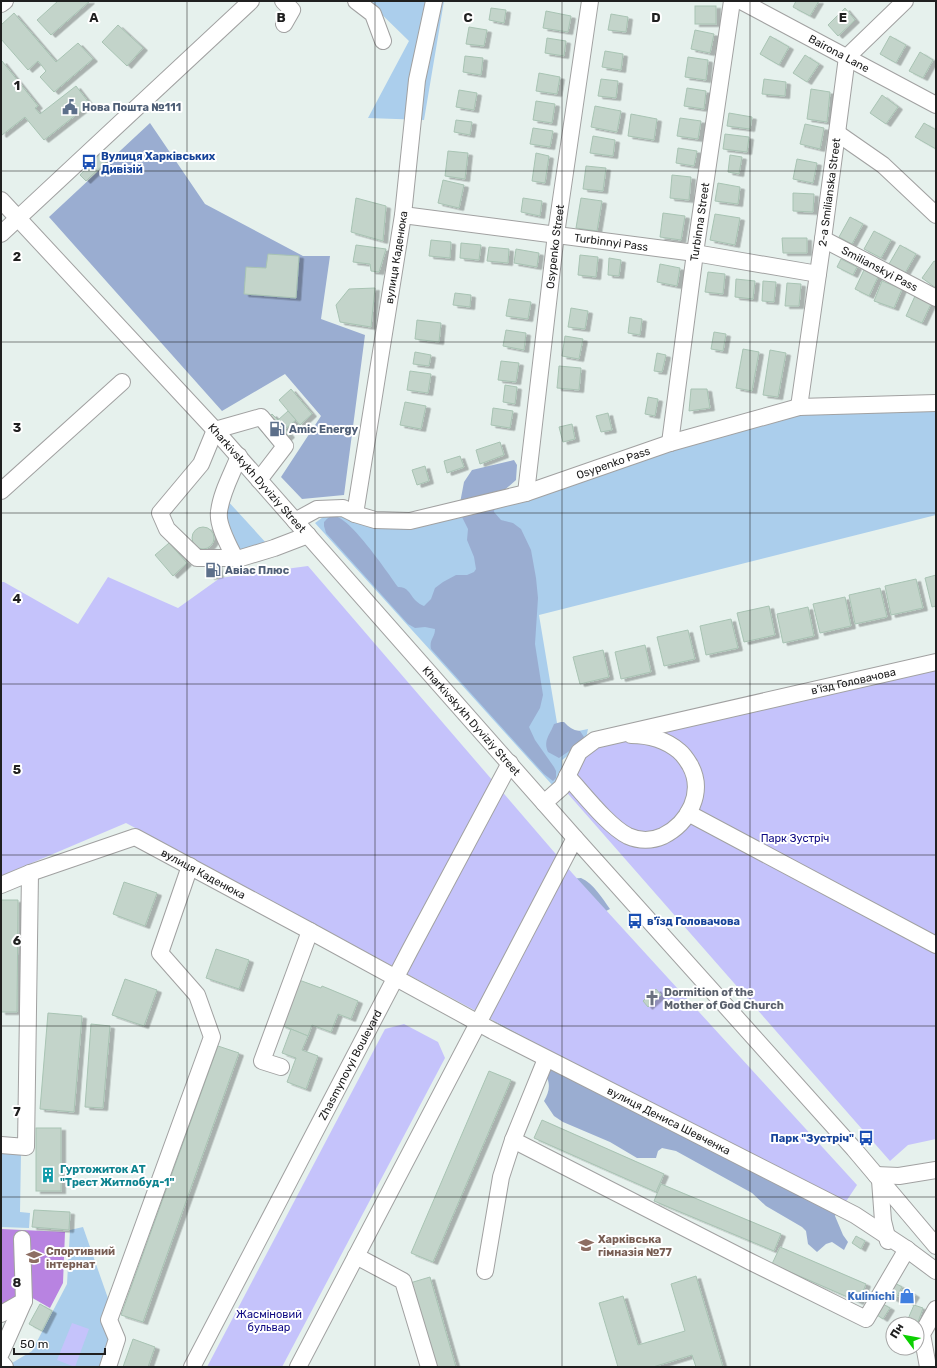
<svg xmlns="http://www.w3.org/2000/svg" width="937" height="1368" viewBox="0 0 937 1368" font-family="Rubik,sans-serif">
<defs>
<filter id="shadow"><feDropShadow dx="4.5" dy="2.5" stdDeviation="0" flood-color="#0004"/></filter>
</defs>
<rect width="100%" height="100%" fill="#e6f1ed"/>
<g fill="#abceec">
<path d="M368,1H444L424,120L368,118L409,41Z"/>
<path d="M936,408V515L539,615L559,735L588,729L585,743L562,760V779L555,788L315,523L330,512L389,525L794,414Z"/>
<path d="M226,499L268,545L242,552C223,543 227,517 226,499Z"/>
<path d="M1,1154H21L20,1212L30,1213L29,1228L1,1227Z"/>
<path d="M83,1227L110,1304L114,1339L105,1367H8L7,1366L32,1351L67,1284L70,1230Z"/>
</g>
<g fill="#9aadd1">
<path d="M150,123L205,204L303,256H330L321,319L365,335L344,495L302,499L281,477L321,416L285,374L222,411L49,217Z"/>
<path d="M514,460L517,465L516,480C504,491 496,495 494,512L501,520L513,523L521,529L531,550L536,578L538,598L535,644L543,695L540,708L529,727L535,740L554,767L556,771V778L553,781L544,774L431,649C429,639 435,638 435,629L425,627L415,628L408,624L326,533L324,526V522C327,519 329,516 334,516C350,517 388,573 398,587C408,587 409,593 415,600C418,603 421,605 424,606L431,599L435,588L443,582L456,575H467L474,572L476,569L474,557L467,540L468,529L462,517L460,503L464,482L472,470Z"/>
<path d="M561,722H564C569,727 572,730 580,731L584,737L581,743L559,758L548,752C543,740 550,735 554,724Z"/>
<path d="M581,878C594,884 602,898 610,909L602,913L569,879Z"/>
<path d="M489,1018L838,1204L835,1216L843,1235L848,1242L844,1250L832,1242L826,1244L817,1252L808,1244L806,1231L802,1227L766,1206L752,1193L676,1151L662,1148L658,1151L656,1158H637L610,1142L563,1122L554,1116L544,1101C548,1094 551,1086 547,1078L550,1070L520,1038Z"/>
</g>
<g fill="#c5c3fb">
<path d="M308,566L573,874L857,1185L843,1206L543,1047L126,823L1,876V582H4L78,624L108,577L178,608L220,578Z"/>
<path d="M936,662V1139L908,1145L890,1161L562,787L579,752Z"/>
<path d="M404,1024L438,1042L445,1058L282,1367H207L385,1029Z"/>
<path d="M72,1323L89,1329L75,1367L57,1360Z"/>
</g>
<path fill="#b883e1" d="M1,1229L65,1232L63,1283L50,1308L29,1296L4,1309L1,1302Z"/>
<g fill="#c3d4ca" stroke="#a8c3b3" filter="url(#shadow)">
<path d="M58,1H90L51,35L37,20Z"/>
<path d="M796,1H819L810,16L793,7Z"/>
<rect x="695" y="6" width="21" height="18"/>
<path d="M491,8L506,10L504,23L489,20Z"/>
<path d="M845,8L855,20L838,36L828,25Z"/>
<path d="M546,11L571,16L568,32L543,28Z"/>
<path d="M14,13L56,62L78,43L93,59L54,92L40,77L46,71L38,61L28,70L1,39V25Z"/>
<path d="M611,14L628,17L626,32L608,30Z"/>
<path d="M118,25L143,48L127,66L102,42Z"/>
<path d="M469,27L487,30L484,46L466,44Z"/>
<path d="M695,30L714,34L710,53L691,49Z"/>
<path d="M770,36L789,47L779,65L760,54Z"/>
<path d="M890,36L906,45L896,63L880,54Z"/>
<path d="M547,38L566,41L564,56L545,53Z"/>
<path d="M605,51L623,54L621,70L602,67Z"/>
<path d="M920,52L933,60L923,78L909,71Z"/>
<path d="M805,55L819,64L807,82L793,73Z"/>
<path d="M465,56L483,58L481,75L463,72Z"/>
<path d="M688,57L708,60L706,80L685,77Z"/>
<path d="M2,61L38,106L35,108L40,114L76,86L90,104L44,140L25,117L2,135L1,134V62Z"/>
<path d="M539,73L560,77L557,94L536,91Z"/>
<path d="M601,79L618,81L616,98L598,96Z"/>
<path d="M764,79L786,82L785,96L762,94Z"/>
<path d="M687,88L706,91L704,109L684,106Z"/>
<path d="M811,89L830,92L827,122L807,119Z"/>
<path d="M459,90L477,93L474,110L456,107Z"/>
<path d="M882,95L898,107L886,124L870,113Z"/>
<path d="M536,101L555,104L552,123L533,120Z"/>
<path d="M595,106L621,111L617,132L591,127Z"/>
<path d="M729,113L752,117L750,129L727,126Z"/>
<path d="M631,114L657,119L654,140L628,136Z"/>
<path d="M680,118L701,121L698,139L677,136Z"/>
<path d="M456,120L472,122L470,135L454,132Z"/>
<path d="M924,123L936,130V149L915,137Z"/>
<path d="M805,124L824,128L820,149L800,144Z"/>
<path d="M533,128L553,131L550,147L530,144Z"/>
<path d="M725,134L749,137L747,152L723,149Z"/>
<path d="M593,136L615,140L613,156L590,153Z"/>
<path d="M678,148L697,151L694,166L676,163Z"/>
<path d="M448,151L468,153L465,179L445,176Z"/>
<path d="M536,153L549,156L545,183L532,181Z"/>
<path d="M100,154L107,161L86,181L80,175Z"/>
<path d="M730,155L742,157L739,174L728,172Z"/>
<path d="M797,159L817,163L813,183L793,179Z"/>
<path d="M586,166L606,168L603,191L583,189Z"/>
<path d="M672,175L691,177L689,200L670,198Z"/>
<path d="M443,180L464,185L459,208L438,203Z"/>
<path d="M718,183L740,187L738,204L715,201Z"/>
<path d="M793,193L814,194L813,212L793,211Z"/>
<path d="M356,198L386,206L383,241L351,232Z"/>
<path d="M523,198L542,201L540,216L521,212Z"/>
<path d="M581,198L602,201L597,231L576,228Z"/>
<path d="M663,213L685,216L681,240L660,237Z"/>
<path d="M715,214L740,218L735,245L710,240Z"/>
<path d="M850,217L863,224L852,244L839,237Z"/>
<path d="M874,231L891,240L881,258L864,249Z"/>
<path d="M782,238H807V253H783Z"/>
<path d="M431,240L451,242L450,258L429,256Z"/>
<path d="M461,243L481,245L479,260L460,258Z"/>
<path d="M356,245L386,249L379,272L371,271L370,264L353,262Z"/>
<path d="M900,245L916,254L905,273L889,264Z"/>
<path d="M489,247L509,249L508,263L487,261Z"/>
<path d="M516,249L539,253L537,267L514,263Z"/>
<path d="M268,254L299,256L296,298L244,294L246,267L266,268Z"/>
<path d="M580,255L598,257L596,277L578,275Z"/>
<path d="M609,258L621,260L619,276L608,275Z"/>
<path d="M841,259L857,267L853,275L837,267Z"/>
<path d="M934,261L936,262V288L922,278Z"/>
<path d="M660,264L680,268L677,286L657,282Z"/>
<path d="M864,270L878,277L869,296L855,289Z"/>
<path d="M708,272L725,274L723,294L705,292Z"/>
<path d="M736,279L755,281L753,299L735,297Z"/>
<path d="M763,281L776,282L774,302L762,301Z"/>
<path d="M882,281L902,289L894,308L874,301Z"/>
<path d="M787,283L801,284L799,306H785Z"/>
<path d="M375,288L371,327L340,322L336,305L349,289Z"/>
<path d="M455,293L471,295L470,307L453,305Z"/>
<path d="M915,296L931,304L922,323L906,316Z"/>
<path d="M509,299L531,302L528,319L506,316Z"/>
<path d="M571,308L588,311L585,329L568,327Z"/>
<path d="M630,317L642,319L640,335L628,333Z"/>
<path d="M417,320L441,323L439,342L415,339Z"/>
<path d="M506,330L526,333L524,350L503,346Z"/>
<path d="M714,332L726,334L723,351L711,349Z"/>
<path d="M565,336L583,339L579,359L562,356Z"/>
<path d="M743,349L759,352L752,391L736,388Z"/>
<path d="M770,350L786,353L778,397L763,395Z"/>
<path d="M415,352L431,355L429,366L413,364Z"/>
<path d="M657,353L666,355L662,372L654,371Z"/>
<path d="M501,361L519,363L516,382L498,380Z"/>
<path d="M559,366L581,368L579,390L557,388Z"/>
<path d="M410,371L431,374L428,393L407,390Z"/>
<path d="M505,385L517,387L515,404L503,402Z"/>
<path d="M291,389L312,414L300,425L279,400Z"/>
<path d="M691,389H707L710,408L689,411Z"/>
<path d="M648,397L658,399L655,416L645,414Z"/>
<path d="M405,402L426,406L421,429L400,425Z"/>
<path d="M493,408L513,411L510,428L491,425Z"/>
<path d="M288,411L296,420L285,429L290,435L276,448L258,427L272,414L278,420Z"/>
<path d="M608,413L612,430L601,432L596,416Z"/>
<path d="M572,424L575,439L563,442L559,427Z"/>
<path d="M500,442L504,455L480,464L476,450Z"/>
<path d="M460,456L464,467L447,473L444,461Z"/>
<path d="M425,466L429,481L417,485L412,470Z"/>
<circle cx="203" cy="538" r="11"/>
<path d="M169,543L187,563L173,576L155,555Z"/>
<path d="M217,562L219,575L210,577L207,564Z"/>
<path d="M936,575V606L932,607L925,578Z"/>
<path d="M916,579L923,608L891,615L885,586Z"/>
<path d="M880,588L887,617L855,624L849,595Z"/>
<path d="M845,597L851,626L820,633L813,604Z"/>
<path d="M769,606L775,635L744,642L737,613Z"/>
<path d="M808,607L814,636L783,643L777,614Z"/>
<path d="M731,619L738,648L706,655L700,626Z"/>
<path d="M688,630L695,659L664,666L657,637Z"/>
<path d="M645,645L651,672L621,679L615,652Z"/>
<path d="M603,650L609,677L580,684L573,657Z"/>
<path d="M124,882L157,893L145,926L113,914Z"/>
<path d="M1,900H18L17,1012H1Z"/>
<path d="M216,949L249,960L239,989L206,978Z"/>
<path d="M125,979L157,990L144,1026L112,1015Z"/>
<path d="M299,980L321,988L322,986L358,1001L351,1019L338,1014L331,1032L312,1025L308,1036L281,1025Z"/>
<path d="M656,989L661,995L648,1007L643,1001Z"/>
<path d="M48,1013L82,1016L74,1112L40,1109Z"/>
<path d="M91,1024L110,1026L103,1108L85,1107Z"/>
<path d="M291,1029L308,1036L302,1050L318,1056L306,1089L287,1082L296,1058L282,1053Z"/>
<path d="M218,1046L239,1053L143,1322L121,1315Z"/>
<path d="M489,1071L511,1080L433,1262L411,1253Z"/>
<path d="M542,1120L664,1174L656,1192L534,1138Z"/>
<rect x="36" y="1128" width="25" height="63"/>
<path d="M661,1184L781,1234L774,1251L654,1201Z"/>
<path d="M34,1210L70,1212L69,1230L32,1227Z"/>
<path d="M856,1236L865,1241L861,1249L852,1243Z"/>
<path d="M780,1247L866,1284L859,1302L772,1264Z"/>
<path d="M696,1276L723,1367H696L692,1355L653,1367H618L599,1303L623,1296L638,1345L685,1331L671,1284Z"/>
<path d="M430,1277L456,1367H435L410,1283Z"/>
<path d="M895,1283L902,1287L895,1300L887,1295Z"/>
<path d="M904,1288L915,1295L910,1303L899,1297Z"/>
<path d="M881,1303L890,1308L883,1319L874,1313Z"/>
<path d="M40,1304L52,1311L42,1331L29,1324Z"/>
<path d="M914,1305L923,1308L918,1322L908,1319Z"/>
<path d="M908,1319L918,1322L917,1324H906Z"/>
<path d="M133,1339L155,1347L148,1367H123Z"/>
</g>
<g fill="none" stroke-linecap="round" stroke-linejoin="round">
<defs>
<g id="minor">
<path d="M283,1L292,10L284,24"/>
<path d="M356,1L373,14L383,41"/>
<path id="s1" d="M741,1L936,105"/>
<path d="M1,4L5,1"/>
<path d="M837,133L883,165L936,215"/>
<path id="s2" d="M1,200L215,430L575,838L854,1149L936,1246"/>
<path id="s3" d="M403,215L695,253L818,274"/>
<path d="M1,234L251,1"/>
<path id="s4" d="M823,239L936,298"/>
<path id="s5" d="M799,407L823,239L847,57L905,1"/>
<path id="s6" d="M670,443L695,253L732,1"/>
<path d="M259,480L285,446L261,417L215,430L201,464L160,513L167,529L197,558H241L274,548L308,535"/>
<path d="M1,491L122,382"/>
<path id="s7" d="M526,493L556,234L590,1"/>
<path id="s8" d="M355,514L403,215L417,80L434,1"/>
<path id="s9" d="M295,521L317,509L343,508L355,514L375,520L410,521L526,493L670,443L799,407L936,403"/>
<path d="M235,558C229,546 217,525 219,512C221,493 232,474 239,456"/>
<path d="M567,776C583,793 608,826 628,836C639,841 652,841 663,836C689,823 705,792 690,765C687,760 684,755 679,751C666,740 648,735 631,735"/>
<path id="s10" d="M544,803L562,787L579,752L595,740L936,662"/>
<path d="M688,813L936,945"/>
<path id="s11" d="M1,885L30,873L135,837L310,931L493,1031L855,1215L905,1248L936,1271"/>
<path d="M281,1067L262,1061L310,931"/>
<path d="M513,1140L749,1261L866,1319L907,1249"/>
<path d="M1,1145L26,1147L30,873"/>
<path d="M876,1175L899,1176L936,1170"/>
<path d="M880,1180L883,1221L888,1241"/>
<path d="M356,1256L403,1281L429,1367"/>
<path d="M485,1271L501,1177L513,1140L546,1059"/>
<path d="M1,1314L24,1301L22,1239"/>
<path d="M1,1353L24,1301"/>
<path d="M1,1362L5,1367"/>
<path d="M108,1367L117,1339L109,1320L212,1037L197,995L160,953L190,866"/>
<path id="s12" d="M192,1367L410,950L510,763"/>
<path d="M298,1367L575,838"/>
<path d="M928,1367L922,1334L936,1309"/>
</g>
</defs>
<use href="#minor" stroke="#a1a1a1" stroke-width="18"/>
<use href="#minor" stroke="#fff" stroke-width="16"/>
</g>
<path fill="none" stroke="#202020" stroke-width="1" stroke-opacity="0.55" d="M187,1V1367M375,1V1367M562,1V1367M750,1V1367M1,171H936M1,342H936M1,513H936M1,684H936M1,855H936M1,1026H936M1,1197H936"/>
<defs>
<symbol id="civic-bare" viewBox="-9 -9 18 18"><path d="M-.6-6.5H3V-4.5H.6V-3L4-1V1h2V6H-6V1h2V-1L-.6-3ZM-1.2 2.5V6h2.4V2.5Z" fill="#5c6f8a" stroke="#fff" stroke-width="2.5" paint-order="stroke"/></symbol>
<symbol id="bus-bare" viewBox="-9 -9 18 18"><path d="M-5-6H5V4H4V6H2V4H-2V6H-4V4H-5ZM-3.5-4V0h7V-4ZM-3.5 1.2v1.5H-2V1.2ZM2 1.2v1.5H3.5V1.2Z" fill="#1a4fb4" stroke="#fff" stroke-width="2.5" paint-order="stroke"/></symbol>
<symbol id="fuel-bare" viewBox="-9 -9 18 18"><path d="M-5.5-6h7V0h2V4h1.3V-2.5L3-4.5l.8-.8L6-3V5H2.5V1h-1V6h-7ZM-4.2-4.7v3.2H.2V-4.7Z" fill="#5c6f8a" stroke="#fff" stroke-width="2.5" paint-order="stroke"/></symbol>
<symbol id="church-bare" viewBox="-9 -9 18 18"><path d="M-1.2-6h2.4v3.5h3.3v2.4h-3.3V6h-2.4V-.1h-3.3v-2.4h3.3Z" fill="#6b7280" stroke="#fff" stroke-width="2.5" paint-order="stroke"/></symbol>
<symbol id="building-bare" viewBox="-9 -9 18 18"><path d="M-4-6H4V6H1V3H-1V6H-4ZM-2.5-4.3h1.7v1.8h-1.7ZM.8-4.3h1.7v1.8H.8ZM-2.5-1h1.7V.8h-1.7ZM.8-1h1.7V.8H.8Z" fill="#0f9aa8" stroke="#fff" stroke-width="2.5" paint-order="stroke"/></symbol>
<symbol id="school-bare" viewBox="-9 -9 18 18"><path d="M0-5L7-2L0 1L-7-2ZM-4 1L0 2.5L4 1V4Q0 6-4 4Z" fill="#8d6e63" stroke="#fff" stroke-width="2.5" paint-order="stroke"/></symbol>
<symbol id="university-bare" viewBox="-9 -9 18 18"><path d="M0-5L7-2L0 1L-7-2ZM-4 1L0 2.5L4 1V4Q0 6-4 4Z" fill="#8d6e63" stroke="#fff" stroke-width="2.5" paint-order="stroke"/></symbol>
<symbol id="shop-bare" viewBox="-9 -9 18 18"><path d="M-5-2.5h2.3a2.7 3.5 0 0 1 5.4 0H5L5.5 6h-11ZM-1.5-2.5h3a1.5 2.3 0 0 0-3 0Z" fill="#3f7fe0" stroke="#fff" stroke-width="2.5" paint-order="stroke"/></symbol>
</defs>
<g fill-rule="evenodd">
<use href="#civic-bare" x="59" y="96" width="22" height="22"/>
<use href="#bus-bare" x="78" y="151" width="22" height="22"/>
<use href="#fuel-bare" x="266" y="418" width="22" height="22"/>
<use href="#fuel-bare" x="202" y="559" width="22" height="22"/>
<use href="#bus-bare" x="624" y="910" width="22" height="22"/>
<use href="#church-bare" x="641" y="987" width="22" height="22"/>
<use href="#bus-bare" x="855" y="1127" width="22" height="22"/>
<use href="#building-bare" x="37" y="1164" width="22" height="22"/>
<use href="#school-bare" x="575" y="1234" width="22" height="22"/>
<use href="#university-bare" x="23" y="1246" width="22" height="22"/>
<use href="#shop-bare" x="896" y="1285" width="22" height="22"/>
</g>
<g text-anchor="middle" stroke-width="4" stroke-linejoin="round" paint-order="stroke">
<g font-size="11" fill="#202020" stroke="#fff">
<text dy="4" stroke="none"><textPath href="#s1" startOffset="111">Bairona Lane</textPath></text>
<text dy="4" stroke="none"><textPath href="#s5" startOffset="217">2-a Smilianska Street</textPath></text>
<text dy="4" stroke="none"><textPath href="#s6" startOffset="223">Turbinna Street</textPath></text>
<text dy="4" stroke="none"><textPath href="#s3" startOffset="210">Turbinnyi Pass</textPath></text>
<text dy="4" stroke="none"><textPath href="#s7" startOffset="248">Osypenko Street</textPath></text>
<text dy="4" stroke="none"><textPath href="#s8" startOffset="260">вулиця Каденюка</textPath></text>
<text dy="4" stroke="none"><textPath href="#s4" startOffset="64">Smilianskyi Pass</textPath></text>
<text dy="4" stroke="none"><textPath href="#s9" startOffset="332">Osypenko Pass</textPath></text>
<text dy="4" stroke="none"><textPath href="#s2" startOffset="378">Kharkivskykh Dyviziy Street</textPath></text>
<text dy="4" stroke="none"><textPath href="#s10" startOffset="348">в'їзд Головачова</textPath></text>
<text dy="4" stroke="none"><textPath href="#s2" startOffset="702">Kharkivskykh Dyviziy Street</textPath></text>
<text dy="4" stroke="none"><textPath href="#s11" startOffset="220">вулиця Каденюка</textPath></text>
<text dy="4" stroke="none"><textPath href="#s12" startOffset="341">Zhasmynovyi Boulevard</textPath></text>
<text dy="4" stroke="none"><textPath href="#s11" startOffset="747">вулиця Дениса Шевченка</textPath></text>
</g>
<g font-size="11" font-weight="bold" fill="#4e5e75" stroke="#fff" text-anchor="start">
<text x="82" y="111">Нова Пошта №111</text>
<text x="289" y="433">Amic Energy</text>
<text x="225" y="574">Авіас Плюс</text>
</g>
<g font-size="11" font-weight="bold" fill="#164399" stroke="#fff" text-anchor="start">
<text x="101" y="160">Вулиця Харківських<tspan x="101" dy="13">Дивізій</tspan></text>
<text x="647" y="925">в'їзд Головачова</text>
<text x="854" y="1142" text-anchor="end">Парк "Зустріч"</text>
</g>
<g font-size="11" fill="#0d0983" stroke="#fff">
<text x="795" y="842">Парк Зустріч</text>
<text x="269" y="1318">Жасміновий<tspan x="269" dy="13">бульвар</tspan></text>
</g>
<g font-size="11" font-weight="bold" fill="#5b616d" stroke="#fff" text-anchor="start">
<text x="664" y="996">Dormition of the<tspan x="664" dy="13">Mother of God Church</tspan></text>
</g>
<g font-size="11" font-weight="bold" fill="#0d838f" stroke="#fff" text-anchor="start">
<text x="60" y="1173">Гуртожиток АТ<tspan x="60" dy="13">"Трест Житлобуд-1"</tspan></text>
</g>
<g font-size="11" font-weight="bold" fill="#785e54" stroke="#fff" text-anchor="start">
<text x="598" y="1243">Харківська<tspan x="598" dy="13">гімназія №77</tspan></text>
<text x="46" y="1255">Спортивний<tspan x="46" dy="13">інтернат</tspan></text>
</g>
<g font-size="11" font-weight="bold" fill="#366cbe" stroke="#fff" text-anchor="end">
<text x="895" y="1300">Kulinichi</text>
</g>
</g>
<g font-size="13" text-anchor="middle" font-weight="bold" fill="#202020" stroke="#fff" stroke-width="4" stroke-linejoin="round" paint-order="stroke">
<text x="94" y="22">A</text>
<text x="281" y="22">B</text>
<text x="468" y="22">C</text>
<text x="656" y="22">D</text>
<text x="843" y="22">E</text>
<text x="17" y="90">1</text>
<text x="17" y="261">2</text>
<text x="17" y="432">3</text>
<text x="17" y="603">4</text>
<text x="17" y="774">5</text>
<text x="17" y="945">6</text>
<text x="17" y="1116">7</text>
<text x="17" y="1287">8</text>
</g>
<rect width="937" height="1368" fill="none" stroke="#202020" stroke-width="4"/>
<g transform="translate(905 1336) rotate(302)"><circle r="19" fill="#ffffff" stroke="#a6a6a6"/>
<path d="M0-3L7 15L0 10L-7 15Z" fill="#0bd000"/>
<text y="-6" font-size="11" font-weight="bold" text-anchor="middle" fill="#202020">Пн</text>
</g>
<path d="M14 1348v6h91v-6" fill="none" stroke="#202020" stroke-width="2"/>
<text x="20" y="1348" font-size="12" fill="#202020" stroke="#ffffff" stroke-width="3" paint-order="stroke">50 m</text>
</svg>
